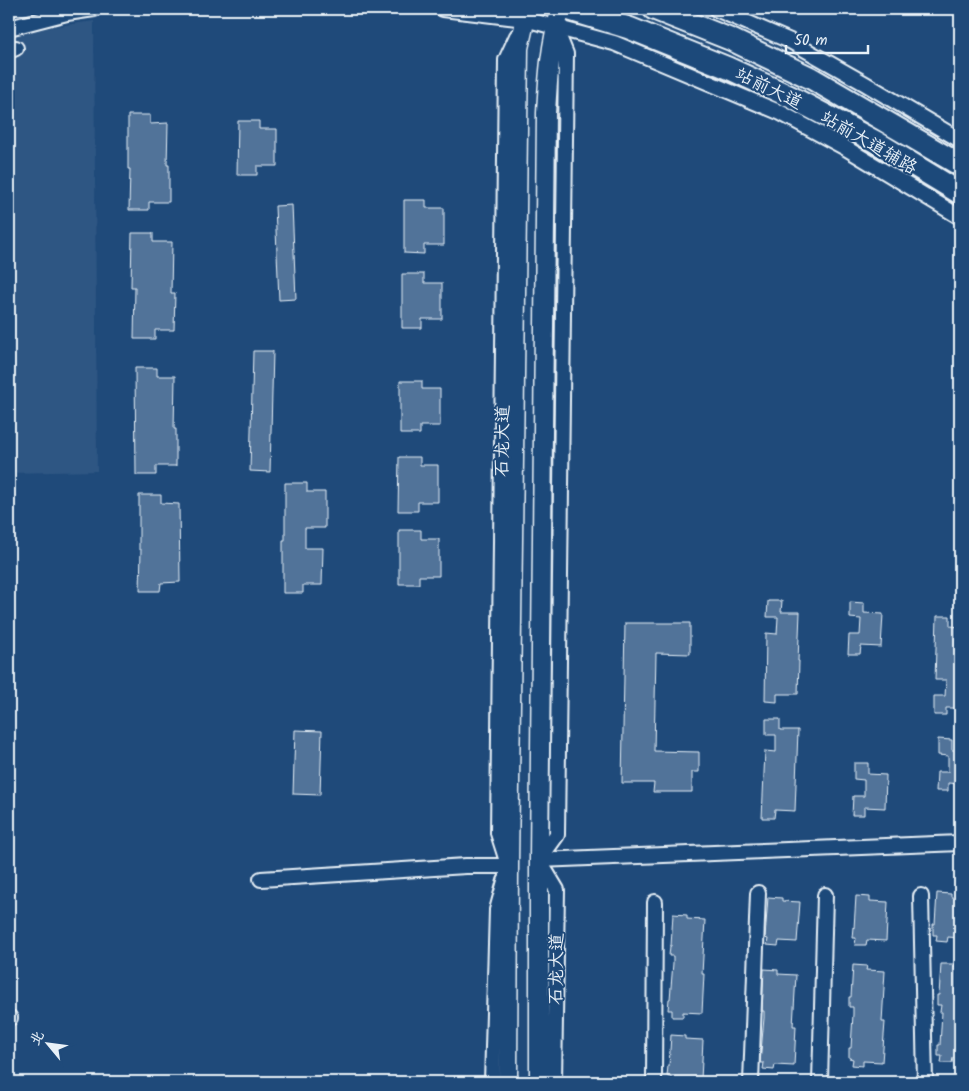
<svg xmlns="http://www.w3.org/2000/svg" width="969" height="1091" viewBox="0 0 969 1091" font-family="Kalam,'LXGW WenKai TC',sans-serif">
<rect width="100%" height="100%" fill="#1f4a7a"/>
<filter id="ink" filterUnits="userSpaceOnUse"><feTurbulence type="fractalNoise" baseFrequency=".02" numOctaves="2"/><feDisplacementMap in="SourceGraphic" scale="10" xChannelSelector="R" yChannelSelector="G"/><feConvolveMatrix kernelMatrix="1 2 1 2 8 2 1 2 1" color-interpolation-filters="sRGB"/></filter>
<g filter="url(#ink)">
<path fill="#2e5683" d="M94,21L97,471L9,473V33Z"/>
<g fill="#517399" stroke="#e8f1f8">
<path d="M128,115H150V124L168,123L167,165H169V202H149V210H129L130,169H128Z"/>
<path d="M238,121H259V129H277V166H257V175H237Z"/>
<path d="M404,200H426V208H444V245H424V254L404,253Z"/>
<path d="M292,205L296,299L279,300L275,206Z"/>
<path d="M132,233H153V242H172L171,293H175L174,330H155V339H134L135,287H131Z"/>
<path d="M402,274H424V283H442V319H422V328H402Z"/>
<path d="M253,351H273L270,472L250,471Z"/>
<path d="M135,368H157V376H175L174,429H176V466H156V475H136Z"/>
<path d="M400,381H422V389H440V426H420V434H400Z"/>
<path d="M399,457H420V465H438V502H418V511H398Z"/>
<path d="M285,483H307V492H325V528H305V548H323L322,585H303V593H283V540H285Z"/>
<path d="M139,495H161V503L179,504L180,582L161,583L160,591H140L141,549H139Z"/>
<path d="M399,530H421V539H439V576H419V584H399Z"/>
<path d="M768,601H782L781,612H800L798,661H799L798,694H777V702L765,701L766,633L777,634L778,617H767Z"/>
<path d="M850,602L864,603V613L883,614L881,647L861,646L860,654H848L849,635H860L861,619L850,618Z"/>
<path d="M937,616H950V626L960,627V708H946V715H934V696H945L946,680H935Z"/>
<path d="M625,623H690V654L656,653L654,751L699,752V772H692V792H653L654,783H622Z"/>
<path d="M766,719H780V730H798L795,811L775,810L774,818H762L765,751L776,752V735H766Z"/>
<path d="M295,730L322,731L320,795L293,794Z"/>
<path d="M938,739L952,740V750H960V784L948,783V791H936L937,772H948V756L938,755Z"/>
<path d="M854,763H868V774L886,775L885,808L864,807V815H852L853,796H864V780L854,779Z"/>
<path d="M937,893L951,894V897L960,898V938L948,937L947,942L936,941L937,935H933V924H935Z"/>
<path d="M856,896L870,897V901L888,902L886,941L867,940L866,945H855L856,938H852L853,927L854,928Z"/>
<path d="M768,897L782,898V901L800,902L797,942L779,941L778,946L767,945L768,939L765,938Z"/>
<path d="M673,914L687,915V919L705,920L702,974H704L702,1013L683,1012V1017H672V1010H668L669,999H670L673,963V956H669L670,946H671Z"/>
<path d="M941,964H955V968H960V1059L953,1058L952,1063H941L942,1056H938V1045H940L942,1012H940L941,1005H937V995H939Z"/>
<path d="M853,965L867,966L866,970L885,971L882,1022H885L882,1062L863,1061V1066L852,1065L853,1059L849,1058V1048H851L853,1014V1007H849V997H851Z"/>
<path d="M764,969L778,970V974L796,975L793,1026H796L794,1066L775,1065L774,1070L763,1069L764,1063H760L764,1018V1011H762Z"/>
<path d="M671,1035L685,1036V1039L703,1040L701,1080L682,1079V1082H671V1077L667,1076L668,1066H669Z"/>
</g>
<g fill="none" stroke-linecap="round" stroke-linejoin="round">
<defs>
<g id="minor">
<path d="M443,9L525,19L614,43L781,113L844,147L960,217"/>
<path d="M716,9L790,41L864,83L960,140"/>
<path d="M9,28L67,13L94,9"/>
<path d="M9,51L16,48"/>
<path d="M506,858L498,833L506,60L517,36"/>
<path d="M539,860L960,843"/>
<path d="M261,879L466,866H509"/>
<path d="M921,896L925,1082"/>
<path d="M9,1017L10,1018"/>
<path d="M492,1082L497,910L505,881"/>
<path d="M554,1082L557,890L539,860L557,835L566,54L555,27"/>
<path d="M654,1082L655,902"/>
<path d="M751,1082L758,893"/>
<path d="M820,1082L825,895"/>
</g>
<g id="major">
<path d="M508,1082L509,866L519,48L528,9"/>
<path d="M539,1082V860L546,113C548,77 550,44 561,9"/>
</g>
<g id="highway">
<path d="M567,9L629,28L728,68L791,97L876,142L960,193"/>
<path d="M654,9L732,40L811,78L960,165"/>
</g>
</defs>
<use href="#minor" stroke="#e8f1f8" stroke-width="18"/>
<use href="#major" stroke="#e8f1f8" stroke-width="21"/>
<use href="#highway" stroke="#e8f1f8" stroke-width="25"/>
<use href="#minor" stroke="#1f4a7a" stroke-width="14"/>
<use href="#major" stroke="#1f4a7a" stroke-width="18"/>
<use href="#highway" stroke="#1f4a7a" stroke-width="21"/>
</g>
</g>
<g text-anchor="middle" stroke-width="4" stroke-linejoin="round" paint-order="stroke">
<g font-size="18" fill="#e8f1f8" stroke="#1f4a7a">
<text transform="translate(769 88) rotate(26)" y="6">站前大道</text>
<text transform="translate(869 142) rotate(30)" y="6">站前大道辅路</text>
<text transform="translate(502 441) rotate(-89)" y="6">石龙大道</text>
<text transform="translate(556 969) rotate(-89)" y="6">石龙大道</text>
</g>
</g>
<rect width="969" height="1091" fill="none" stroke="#1f4a7a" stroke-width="30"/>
<rect x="15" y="15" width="939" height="1061" fill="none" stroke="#e8f1f8" stroke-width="2" filter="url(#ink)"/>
<g transform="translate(48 1044) rotate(299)" stroke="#1f4a7a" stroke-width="4" paint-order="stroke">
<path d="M0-4L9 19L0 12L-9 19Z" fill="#e8f1f8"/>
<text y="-8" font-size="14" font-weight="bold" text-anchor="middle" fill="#e8f1f8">北</text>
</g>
<path d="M786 45v8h82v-8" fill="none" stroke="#e8f1f8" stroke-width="2.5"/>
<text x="794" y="45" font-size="15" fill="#e8f1f8" stroke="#1f4a7a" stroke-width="4" paint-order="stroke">50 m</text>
</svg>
